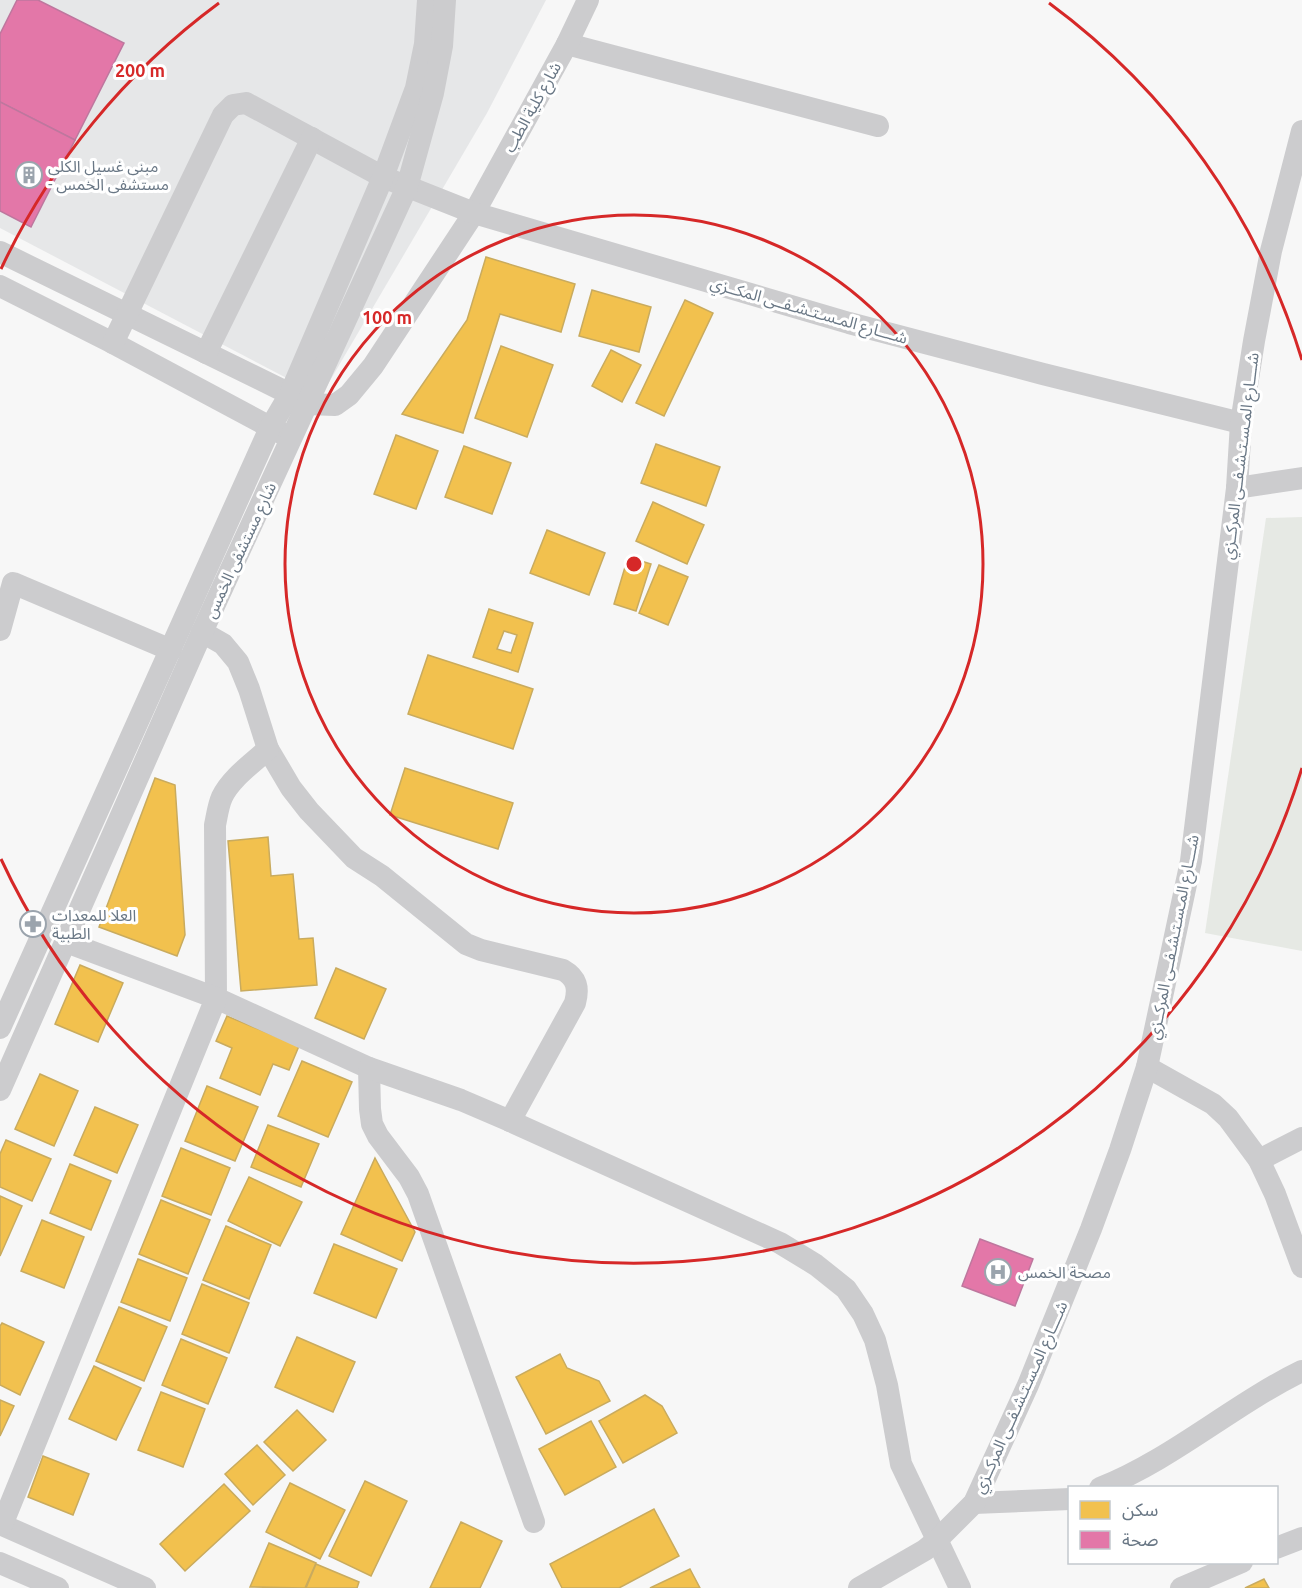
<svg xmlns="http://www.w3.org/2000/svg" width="1302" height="1588" viewBox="0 0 1302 1588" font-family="Ubuntu,'Noto Sans Arabic',sans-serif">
<rect width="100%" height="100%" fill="#f7f7f7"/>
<path fill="#e6e7e8" d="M0,0H546L487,113L321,396L0,228Z"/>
<path fill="#e6e9e4" d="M1302,517V951L1205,933L1266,518Z"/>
<g fill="#f2c14e" stroke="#c9ab5e" stroke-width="1.5" fill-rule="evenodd">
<path d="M486,257L575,284L561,332L500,314L463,433L402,414L467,320Z"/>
<path d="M592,290L651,307L639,352L579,336Z"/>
<path d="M685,300L713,313L664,416L636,403Z"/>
<path d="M501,346L553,365L527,437L475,418Z"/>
<path d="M611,350L641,365L622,402L592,386Z"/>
<path d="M396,435L438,451L416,509L374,494Z"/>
<path d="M656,444L720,467L706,506L641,483Z"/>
<path d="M464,446L511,463L492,514L445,497Z"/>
<path d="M653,502L704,525L687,564L636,541Z"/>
<path d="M547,530L605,553L589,595L530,573Z"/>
<path d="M628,557L651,564L636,611L614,604Z"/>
<path d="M659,565L688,577L668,625L639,613Z"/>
<path d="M489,609L533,623L518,672L473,657ZM504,631L517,635L511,653L497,649Z"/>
<path d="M428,655L533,689L513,749L408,714Z"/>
<path d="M405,768L513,803L498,849L390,815Z"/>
<path d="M155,778L175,785L185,935L177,956L99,927Z"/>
<path d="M268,837L271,876L293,874L299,939L313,938L317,985L241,991L228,841Z"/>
<path d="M80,965L123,983L98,1042L55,1024Z"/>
<path d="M336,968L386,989L364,1039L315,1018Z"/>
<path d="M227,1016L299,1046L289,1070L273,1064L260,1095L220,1078L232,1048L216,1041Z"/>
<path d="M302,1061L352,1082L328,1137L278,1116Z"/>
<path d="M40,1074L78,1091L54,1146L15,1129Z"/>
<path d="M207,1086L258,1107L235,1161L185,1141Z"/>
<path d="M95,1107L138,1125L117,1173L74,1155Z"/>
<path d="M268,1125L319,1144L301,1187L251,1167Z"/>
<path d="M6,1140L51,1159L32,1201L0,1187V1154Z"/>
<path d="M181,1148L230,1168L211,1215L162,1196Z"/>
<path d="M375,1158L415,1232L402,1261L341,1234Z"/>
<path d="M70,1164L111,1181L91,1230L50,1213Z"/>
<path d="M249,1177L302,1202L280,1246L228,1221Z"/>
<path d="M0,1196L22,1206L0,1256Z"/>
<path d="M161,1200L210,1220L188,1274L139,1254Z"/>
<path d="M42,1220L84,1237L64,1288L21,1271Z"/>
<path d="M226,1226L271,1245L249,1299L203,1280Z"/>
<path d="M334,1244L397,1269L376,1318L314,1293Z"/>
<path d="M138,1259L187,1278L170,1321L121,1302Z"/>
<path d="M202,1284L249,1303L229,1353L182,1334Z"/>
<path d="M119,1307L167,1327L144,1381L96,1361Z"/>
<path d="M2,1323L44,1342L20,1395L0,1385V1326Z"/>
<path d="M297,1337L355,1362L333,1412L275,1387Z"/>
<path d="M181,1339L227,1358L208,1404L162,1385Z"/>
<path d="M560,1354L567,1368L599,1381L610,1401L546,1434L516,1377Z"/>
<path d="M94,1366L141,1388L116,1440L69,1419Z"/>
<path d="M161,1392L205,1409L183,1467L138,1450Z"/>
<path d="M645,1395L662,1406L677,1433L623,1463L599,1421Z"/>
<path d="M0,1400L14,1406L0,1436Z"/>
<path d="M297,1410L326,1440L293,1471L264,1442Z"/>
<path d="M591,1421L616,1467L565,1495L539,1449Z"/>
<path d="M257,1445L285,1475L253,1505L225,1474Z"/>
<path d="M43,1456L89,1474L73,1515L28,1497Z"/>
<path d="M365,1481L407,1501L371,1576L329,1556Z"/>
<path d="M290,1483L345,1510L320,1559L266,1532Z"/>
<path d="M224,1484L250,1511L185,1571L160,1544Z"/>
<path d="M654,1509L679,1556L619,1588H562L550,1564Z"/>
<path d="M461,1522L502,1541L480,1588H430Z"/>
<path d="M269,1543L316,1563L305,1588L250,1587Z"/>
<path d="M316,1564L359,1582L357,1588H306Z"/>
<path d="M690,1569L700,1588H650Z"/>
<path d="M1264,1579L1269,1588H1245Z"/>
</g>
<g fill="#e377a8" stroke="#be779e" stroke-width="1.5">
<path d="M17,0H38L124,43L75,140L0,102V34Z"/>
<path d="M0,102L75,140L31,227L0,211Z"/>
<path d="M980,1239L1033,1259L1015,1306L962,1286Z"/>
</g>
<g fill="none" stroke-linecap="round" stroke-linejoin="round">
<g stroke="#ccccce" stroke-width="22">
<path d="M567,44L878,126"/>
<path d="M0,252L290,394L307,404L335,405L349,395L373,366L474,213L567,44L588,0"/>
<path d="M0,286L113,343L283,434"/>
<path d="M113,343L223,115L233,105L246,103L383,177L474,213L849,323L1043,374L1241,423"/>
<path d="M206,353L312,138"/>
<path d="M1237,488L1302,478"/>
<path d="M0,630L13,583L171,650"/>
<path d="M202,632L223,644L238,662L249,689L268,749L291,788L309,811L354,858L382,876L466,944L481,950L563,970C577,978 579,988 575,1003L510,1121"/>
<path d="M268,749C253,763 231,778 222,797C218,806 217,816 215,825L216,998L369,1068L370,1109L372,1124L378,1136L409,1177L418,1194L534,1522"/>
<path d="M0,1028L270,428L290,394L383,177L416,88L425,44L428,0"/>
<path d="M1147,1067L1213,1104L1228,1118L1259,1160L1275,1194L1302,1267"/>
<path d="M369,1068L461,1100L510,1121L780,1243L816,1265L846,1289L863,1314L875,1340L887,1385L901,1464L960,1588"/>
<path d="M0,1090L202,632L407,187L433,93L442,46L445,0"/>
<path d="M1259,1160L1302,1138"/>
<path d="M1100,1488C1173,1459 1232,1405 1302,1371"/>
<path d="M974,1503L1070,1499"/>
<path d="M0,1524L145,1588"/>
<path d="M2,1525L216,998L66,942"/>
<path d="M1276,1548L1302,1538"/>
<path d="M0,1563L58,1588"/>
<path d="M859,1588L925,1550L937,1540L974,1503L1028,1385L1091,1229L1120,1150L1147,1067L1191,861L1237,488L1241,423L1254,341L1271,251L1302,131"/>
<path d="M1181,1588L1242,1562"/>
</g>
</g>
<g fill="none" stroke="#d62828" stroke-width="3">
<circle cx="634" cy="564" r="349"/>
<path d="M1302 768A698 698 0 0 1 1 859M1 269A698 698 0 0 1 219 3M1049 3A698 698 0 0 1 1302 360"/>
</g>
<defs>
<symbol id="building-ring" viewBox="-11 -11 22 22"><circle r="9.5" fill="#fff" stroke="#9ba4ad" stroke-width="1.5"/><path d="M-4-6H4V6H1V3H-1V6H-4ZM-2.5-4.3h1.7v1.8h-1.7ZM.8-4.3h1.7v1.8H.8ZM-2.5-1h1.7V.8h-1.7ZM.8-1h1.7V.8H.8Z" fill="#9ba4ad"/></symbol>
<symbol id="pharmacy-ring" viewBox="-11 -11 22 22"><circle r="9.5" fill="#fff" stroke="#9ba4ad" stroke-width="1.5"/><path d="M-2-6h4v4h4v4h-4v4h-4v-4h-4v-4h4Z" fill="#9ba4ad"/></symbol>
<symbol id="hospital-ring" viewBox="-11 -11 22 22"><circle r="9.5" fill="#fff" stroke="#9ba4ad" stroke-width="1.5"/><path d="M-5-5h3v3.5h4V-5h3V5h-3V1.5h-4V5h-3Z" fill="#9ba4ad"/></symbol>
</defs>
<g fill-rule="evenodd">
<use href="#building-ring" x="14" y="160" width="30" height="30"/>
<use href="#pharmacy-ring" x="18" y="909" width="30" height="30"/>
<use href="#hospital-ring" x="983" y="1257" width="30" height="30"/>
</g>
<g text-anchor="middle" stroke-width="6" stroke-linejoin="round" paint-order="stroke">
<g font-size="16" fill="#697785" stroke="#fff">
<text transform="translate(532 107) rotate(-61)" y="6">شارع كلية الطب</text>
<text transform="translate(809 310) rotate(16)" y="6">شــــارع المـسـتـشـفــى المكــزي</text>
<text transform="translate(1240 456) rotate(-83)" y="6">شــــارع المـسـتـشـفــى المركــزي</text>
<text transform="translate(240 550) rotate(-65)" y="6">شارع مستشفى الخمس</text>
<text transform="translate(1173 937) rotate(-79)" y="6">شــــارع المـسـتـشـفــى المركــزي</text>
<text transform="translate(1020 1397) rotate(-66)" y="6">شــــارع المـسـتـشـفــى المركــزي</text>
</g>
<g font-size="16" fill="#697785" stroke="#fff" text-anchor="start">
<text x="48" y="172">مبنى غسيل الكلى<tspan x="48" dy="18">- مستشفى الخمس</tspan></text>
<text x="52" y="921">العلا للمعدات<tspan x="52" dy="18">الطبية</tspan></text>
<text x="1018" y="1278">مصحة الخمس</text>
</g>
</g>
<circle cx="634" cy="564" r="9" fill="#d62828" stroke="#fff" stroke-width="3"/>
<g font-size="18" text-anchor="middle" font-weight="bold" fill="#d62828" stroke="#fff" stroke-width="6" stroke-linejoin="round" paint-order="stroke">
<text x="140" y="77">200 m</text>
<text x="387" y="324">100 m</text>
</g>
<rect x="1068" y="1486" width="210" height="78" fill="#ffffff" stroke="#c3c9ce" stroke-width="1.5"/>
<rect x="1080" y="1501" width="30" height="18" fill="#f2c14e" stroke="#c3c9ce" stroke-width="1.5"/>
<text x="1122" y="1516" font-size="18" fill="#697785">سكن</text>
<rect x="1080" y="1531" width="30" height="18" fill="#e377a8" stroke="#c3c9ce" stroke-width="1.5"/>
<text x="1122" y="1546" font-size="18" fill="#697785">صحة</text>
</svg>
